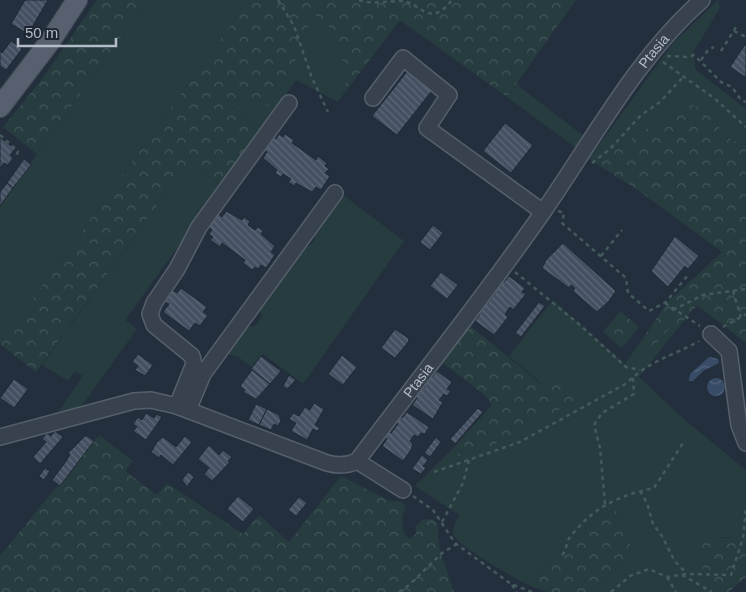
<svg xmlns="http://www.w3.org/2000/svg" width="746" height="592" viewBox="0 0 746 592" font-family="Arial,sans-serif">
<defs>
<pattern id="forest-crowns" width="20" height="18" patternUnits="userSpaceOnUse" patternTransform="scale(1.25)"><rect width="20" height="18" fill="#263c3f"/><path d="M2 6a3 3 0 1 1 6 0M12 15a3 3 0 1 1 6 0" fill="none" stroke="#435659"/></pattern>
<pattern id="water-waves" width="16" height="10" patternUnits="userSpaceOnUse" patternTransform="scale(1.25)"><rect width="16" height="10" fill="#394c67"/><path d="M0 5q4-4 8 0t8 0" fill="none" stroke="#53647b"/></pattern>
<pattern id="building-back-hatch" width="6" height="6" patternUnits="userSpaceOnUse" patternTransform="scale(1.25)"><rect width="6" height="6" fill="#455162"/><path d="M-1 5l2 2M0 0l6 6M5-1l2 2" fill="none" stroke="#5d6877"/></pattern>
</defs>
<rect width="100%" height="100%" fill="#242f3e"/>
<g fill="#263c3f">
<path d="M148,0H249L0,344V206Z"/>
<path d="M718,0L720,8L694,51L695,69L746,109V139L744,137L733,142L720,129L712,112L677,109L668,121L642,130L624,145L609,151L598,165L589,159L673,43Z"/>
<path d="M314,14L335,32C336,46 339,57 348,69L345,92L338,102L296,80L257,136C252,125 241,115 239,104L266,106L271,104C281,83 299,72 297,45L305,34Z"/>
<path d="M518,83L521,88L584,136L576,148L507,97Z"/>
<path d="M189,162L222,186L125,320L137,329L81,407L57,414L83,376L75,371L68,381L42,365Z"/>
<path d="M343,195L404,241L303,384L263,354L252,367L238,357L224,353L244,327L255,326L262,317L259,309L302,251L314,242C316,230 321,213 332,206C337,202 339,201 343,195Z"/>
<path d="M553,300L625,364L643,338L645,343L663,337L668,330L678,328L639,377L686,421L746,470V536L737,538L720,537L702,567L711,592H591L630,554C631,535 627,523 614,509L570,538L559,555L538,572L536,588C523,584 454,544 453,534C452,528 457,520 459,515L415,486L456,445L458,456L543,385L509,356Z"/>
</g>
<g fill="url(#forest-crowns)">
<path d="M97,0H148L37,154L3,127L42,79Z"/>
<path d="M249,0H576L507,97L400,20L345,92L348,69C339,57 336,46 335,32L314,14L305,34L297,45C299,72 281,83 271,104L266,106L239,104C241,115 252,126 257,136L222,186L189,162L36,372L0,344Z"/>
<path d="M692,105L712,112L720,129L733,142L744,137L746,139V343L697,305L678,328L668,330L658,342L651,346L645,343L643,338L668,302L722,252L635,188L598,165L609,151L624,145L642,130L668,121L677,109Z"/>
<path d="M620,311L639,327L622,348L603,332Z"/>
<path d="M468,324L542,385L556,375L584,397L480,452L458,456L456,445L492,405L486,396L439,360Z"/>
<path d="M99,435L133,461L125,471L157,495L167,483L243,534L259,515L289,542L341,476L390,501H400L406,506C401,518 400,530 409,539L416,534V526L422,520L431,519L438,523C436,548 447,568 454,592H0V556Z"/>
<path d="M614,509C627,523 631,535 630,554L591,592H548L536,588L538,572L559,555L570,538Z"/>
<path d="M746,536V577L729,592H711L702,567V541C717,537 731,539 746,536Z"/>
</g>
<g fill="url(#water-waves)">
<path d="M709,357L718,359L719,363L703,371L693,381H689L690,374Z"/>
<circle cx="716" cy="387" r="9"/>
</g>
<g fill="url(#building-back-hatch)" stroke="#1f2835">
<path d="M25,0H48L28,34L11,24Z"/>
<path d="M11,41L22,49L6,70L0,66V51L2,53Z"/>
<path d="M746,43V75L745,77L730,67Z"/>
<path d="M409,69L434,88L397,135L372,116Z"/>
<path d="M505,123L533,145L511,173L483,151Z"/>
<path d="M279,134L283,137L285,134L294,140L292,143L316,160L318,156L327,163L325,166L329,169L325,173L330,176L321,190L316,187L312,192L296,183L294,186L288,182L291,179L283,174L281,177L275,173L277,170L263,158L267,152L262,149L271,135L276,139Z"/>
<path d="M0,137L15,149L10,155L13,158L8,165L4,163L0,168Z"/>
<path d="M24,159L31,165L13,188L7,183Z"/>
<path d="M7,183L13,188L0,206V192Z"/>
<path d="M226,211L242,220L244,217L250,221L248,225L255,230L258,227L263,231L261,234L275,246L271,252L275,255L266,268L261,265L258,269L255,267L252,270L243,263L245,260L222,243L220,247L210,240L213,237L209,234L212,230L208,226L217,213L222,217Z"/>
<path d="M433,225L443,233L430,250L420,242Z"/>
<path d="M675,236L699,256L688,269L685,266L668,287L651,271Z"/>
<path d="M563,243L616,291L609,301L597,312L573,291L575,288L571,285L569,288L542,268L546,260Z"/>
<path d="M441,272L458,285L447,299L430,286Z"/>
<path d="M509,276L525,288L522,292L526,294L513,310L510,307L505,314L508,317L494,335L475,321L480,314L476,312L484,302L487,304L496,292L493,290L501,279L504,282Z"/>
<path d="M181,288L207,307L203,312L208,315L200,326L195,323L189,331L163,312L169,304L164,301L172,290L177,293Z"/>
<path d="M539,302L545,306L521,337L515,333Z"/>
<path d="M395,329L408,338L409,341L395,358L381,348Z"/>
<path d="M138,354L153,365L145,376L135,370L138,366L132,362Z"/>
<path d="M342,355L357,367L343,385L328,374Z"/>
<path d="M261,356L281,371L270,384L251,369Z"/>
<path d="M252,370L270,384L256,399L243,392L245,390L240,386Z"/>
<path d="M437,371L452,382L447,389L451,391L447,396L444,394L439,400L443,402L433,419L412,405L417,398L414,396L421,386L424,388L429,375L432,377Z"/>
<path d="M289,375L296,380L287,389L283,386Z"/>
<path d="M14,379L28,389L14,408L0,398Z"/>
<path d="M314,403L324,409L315,425L320,428L317,431L313,429L307,440L291,431L296,423L289,419L293,413L299,416L305,407L310,410Z"/>
<path d="M256,404L267,409L259,425L248,420Z"/>
<path d="M478,408L483,412L455,444L450,439Z"/>
<path d="M267,409L279,415L281,421L278,426L274,424L271,430L259,425Z"/>
<path d="M407,412L429,427L425,434L421,433L418,437L414,435L410,441L413,444L411,450L403,461L382,446L387,439L384,437L388,431L391,433L398,424L395,421L399,415L402,418Z"/>
<path d="M146,413L154,418L157,414L162,417L146,440L133,431L137,427L133,424L138,417L142,420Z"/>
<path d="M55,431L63,437L40,464L33,457L46,442L42,439L47,433L51,436Z"/>
<path d="M85,436H87L94,441L60,486L52,480L67,460L70,454L68,453Z"/>
<path d="M185,436L192,442L173,465L161,455L159,458L151,452L157,442L163,437L176,447Z"/>
<path d="M436,437L441,442L430,457L424,453Z"/>
<path d="M209,445L219,455L223,450L232,457L228,461L230,462L212,481L204,474L209,468L198,459Z"/>
<path d="M422,455L428,460L423,466L426,468L421,474L412,469Z"/>
<path d="M45,468L50,471L44,480L39,476Z"/>
<path d="M188,472L194,477L187,487L182,480Z"/>
<path d="M238,496L254,509L243,522L227,509Z"/>
<path d="M299,497L307,503L296,516L288,510Z"/>
</g>
<g fill="none" stroke-linecap="round" stroke-linejoin="round">
<defs>
<g id="minor">
<path d="M373,98L403,58L449,95L427,128L543,212"/>
<path d="M711,334L729,351L739,425L746,443"/>
<path d="M177,406L194,364L192,356L154,325L150,314L154,303L177,269L199,227L289,103"/>
<path d="M188,410L203,374L335,193"/>
<path id="s1" d="M0,437L134,401L151,400L177,406L327,463C338,466 347,466 357,461C419,378 484,297 543,212C593,140 636,58 702,0"/>
<path d="M357,461L403,490"/>
</g>
<path id="major" d="M0,107L51,40L77,0"/>
</defs>
<use href="#minor" stroke="#565f6c" stroke-width="18"/>
<use href="#major" stroke="#414a57" stroke-width="22"/>
<g stroke="#44595c" stroke-width="2.5" stroke-dasharray="4 4" stroke-linecap="butt">
<path d="M278,0L294,26L312,78L328,112"/>
<path d="M359,0C372,5 387,1 401,1C420,1 429,30 452,0"/>
<path d="M734,31L746,37"/>
<path d="M721,51L738,24"/>
<path d="M667,56L689,57L694,55L721,82L732,87L741,100L746,102"/>
<path d="M701,60L708,50L714,47"/>
<path d="M663,62L714,98L746,127"/>
<path d="M0,135L18,151L16,157"/>
<path d="M592,163L610,149L641,115L660,102L684,76"/>
<path d="M558,211L564,213L562,223L626,278L628,293L649,311L666,302L688,275"/>
<path d="M601,256L622,230"/>
<path d="M515,272L580,325L626,367L640,370"/>
<path d="M733,291L741,317"/>
<path d="M665,303L700,326"/>
<path d="M673,310L703,295L746,289"/>
<path d="M723,327L746,314"/>
<path d="M434,472L520,442L627,383C650,360 673,356 699,341"/>
<path d="M640,491L647,503L653,524L662,536L674,560L686,573"/>
<path d="M413,496L433,510L455,543L511,584L532,592"/>
<path d="M605,504L600,448L594,425L602,413L634,394L633,378"/>
<path d="M442,522L463,483L469,460"/>
<path d="M562,555C567,550 566,542 570,537C594,507 617,496 654,488L683,443"/>
<path d="M682,575L712,592"/>
<path d="M667,577L676,592"/>
<path d="M512,585L517,592"/>
<path d="M399,592L408,586L442,553L457,544"/>
<path d="M611,592L630,576L649,569L667,577L686,574L731,575L743,538L746,508"/>
</g>
<use href="#minor" stroke="#38414e" stroke-width="15"/>
<use href="#major" stroke="#56606e" stroke-width="20"/>
</g>
<g text-anchor="middle" stroke-width="4" stroke-linejoin="round" paint-order="stroke">
<g font-size="14" fill="#b4bcc9" stroke="#1d2633">
<text dy="5" stroke="none"><textPath href="#s1" startOffset="880">Ptasia</textPath></text>
<text dy="5" stroke="none"><textPath href="#s1" startOffset="475">Ptasia</textPath></text>
</g>
</g>
<path d="M18 38v8h98v-8" fill="none" stroke="#b4bcc9" stroke-width="2.5"/>
<text x="25" y="38" font-size="15" fill="#b4bcc9" stroke="#1d2633" stroke-width="4" paint-order="stroke">50 m</text>
</svg>
